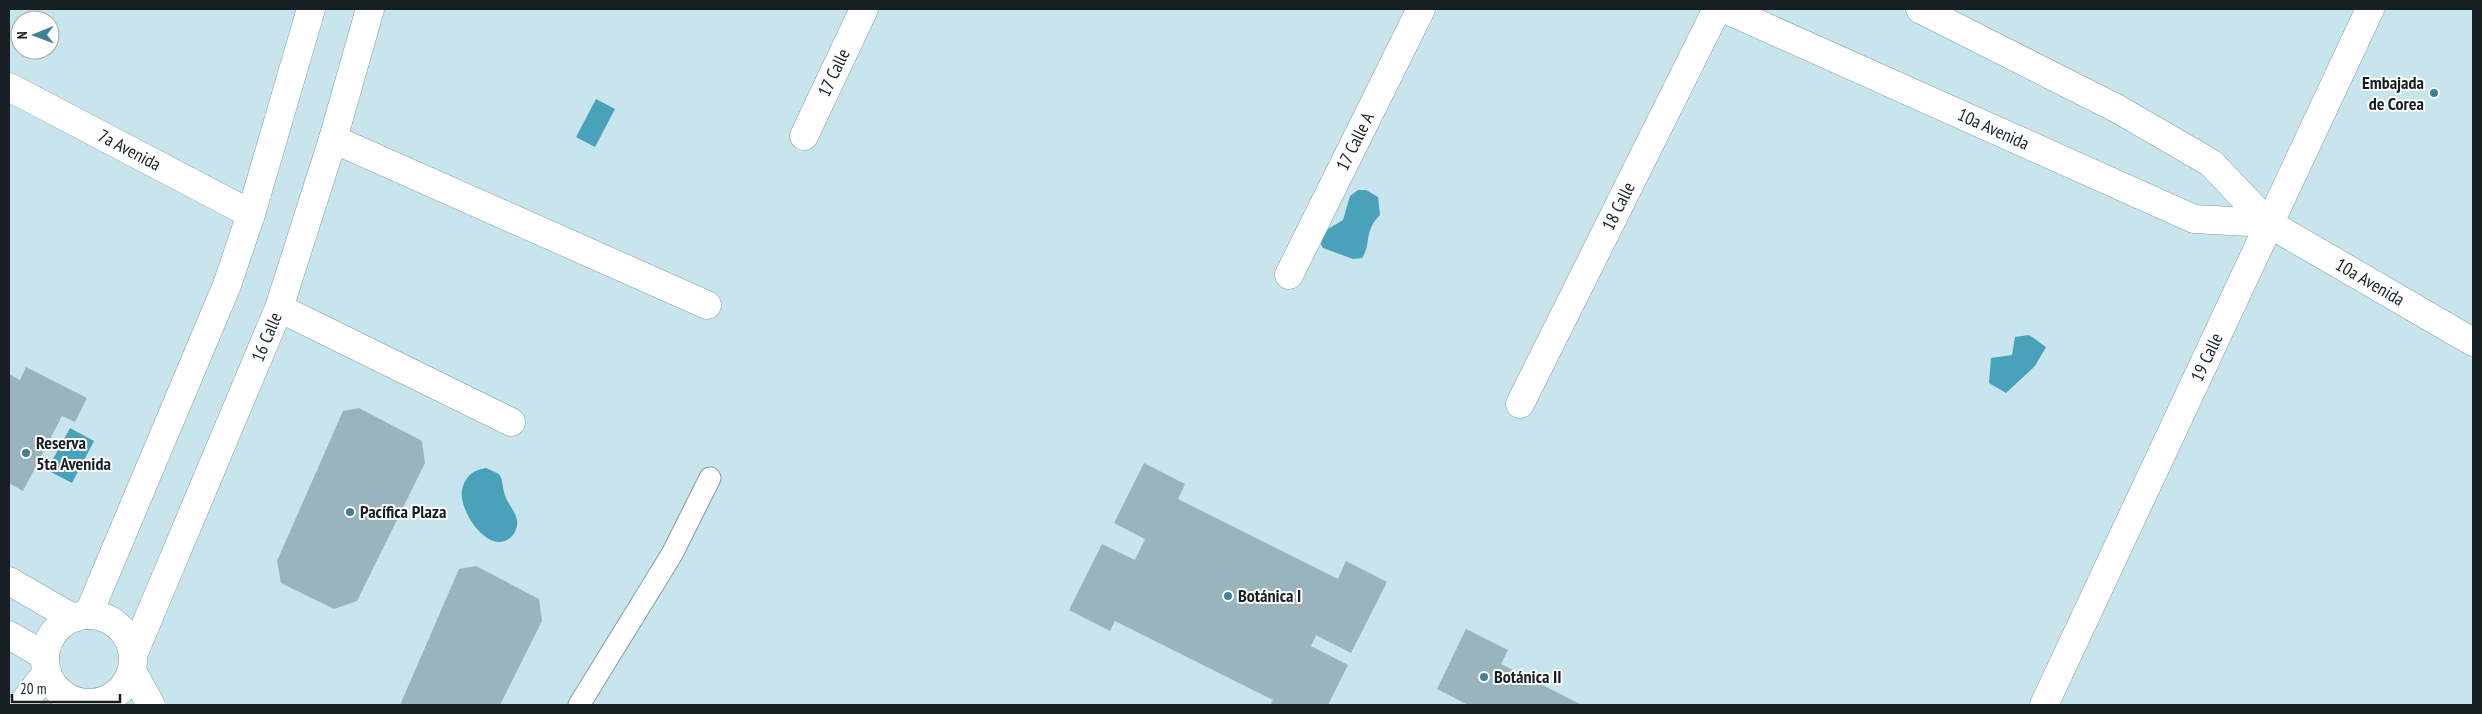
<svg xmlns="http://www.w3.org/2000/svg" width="2482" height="714" viewBox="0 0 2482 714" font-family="'PT Sans Narrow',sans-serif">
<rect width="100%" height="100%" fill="#c8e4ed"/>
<g fill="#49a2ba">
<path d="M596,99L615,109L595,147L576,137Z"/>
<path d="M1358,190H1366L1378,197L1380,215C1363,232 1372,243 1362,258L1353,259L1323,248L1320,242L1328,229L1343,220L1350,196Z"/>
<path d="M2029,335L2046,347L2035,366L2006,393L1989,383L1991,358L2012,355L2015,337Z"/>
<path d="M70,428L94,441L72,483L47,470Z"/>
<path d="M486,468L499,474C503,480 502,485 504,492C506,502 515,510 517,520C518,525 516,531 513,535C492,560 458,512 462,490C465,476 473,470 486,468Z"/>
</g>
<g fill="#99b4bd">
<path d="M26,367L87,398L75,422L62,416L23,491L9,483V374L20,380Z"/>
<path d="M359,408L422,441L425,463L357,601L334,609L281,583L277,561L343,411Z"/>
<path d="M1144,463L1185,484L1178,499L1338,579L1346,561L1387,582L1351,653L1316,635L1311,646L1348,665L1328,705H1270L1273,700L1115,621L1110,631L1069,610L1102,544L1135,560L1145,539L1114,523Z"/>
<path d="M476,566L539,599L542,621L500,705H400L459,569Z"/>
<path d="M1466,629L1508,650L1501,664L1582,705H1468L1437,689Z"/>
</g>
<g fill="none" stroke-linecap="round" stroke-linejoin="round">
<defs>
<path id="service" d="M579,705L672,554L710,478"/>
<g id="minor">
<path id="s1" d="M1725,9L2194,219L2268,223"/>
<path id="s2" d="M1920,9L2116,108L2211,163L2268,223L2473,342"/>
<path id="s3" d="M9,87L251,214"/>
<path id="s4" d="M804,136L864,9"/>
<path d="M333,139L707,305"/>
<path id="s5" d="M1289,275L1421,9"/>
<path d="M279,308L511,422"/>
<path id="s6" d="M1520,404L1717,9"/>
<path id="s7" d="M2044,705L2370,9"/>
</g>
<g id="tertiary">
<path d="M9,581L73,618"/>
<path d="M88,615L227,285L251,214L311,9"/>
<circle cx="89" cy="659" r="44"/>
<path d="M9,635L45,656"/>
<path id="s8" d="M133,655L279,308L333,139L370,9"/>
<path d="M132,671L151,705"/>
<path d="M22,705L47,672"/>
</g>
</defs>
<use href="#service" stroke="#839ea6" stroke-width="23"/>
<use href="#minor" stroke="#839ea6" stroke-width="29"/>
<use href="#tertiary" stroke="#839ea6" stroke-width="29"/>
<use href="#service" stroke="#fff" stroke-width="21"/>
<use href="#minor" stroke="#fff" stroke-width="28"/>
<use href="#tertiary" stroke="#fff" stroke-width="28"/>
</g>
<g fill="#408194" stroke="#fff" stroke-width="2">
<circle cx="2434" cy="93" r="5"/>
<circle cx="26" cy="453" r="5"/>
<circle cx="350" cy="512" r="5"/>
<circle cx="1228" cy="596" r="5"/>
<circle cx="1484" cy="677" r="5"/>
</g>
<g text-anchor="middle" stroke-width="4" stroke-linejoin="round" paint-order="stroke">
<g font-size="18" fill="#162024" stroke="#fff">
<text dy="6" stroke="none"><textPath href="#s4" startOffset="70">17 Calle</textPath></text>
<text dy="6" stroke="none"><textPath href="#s1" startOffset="294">10a Avenida</textPath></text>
<text dy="6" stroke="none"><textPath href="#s5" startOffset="149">17 Calle A</textPath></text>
<text dy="6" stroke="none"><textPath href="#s3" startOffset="136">7a Avenida</textPath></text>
<text dy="6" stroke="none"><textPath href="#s6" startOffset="221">18 Calle</textPath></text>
<text dy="6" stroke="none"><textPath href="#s2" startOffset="530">10a Avenida</textPath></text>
<text dy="6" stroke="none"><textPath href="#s8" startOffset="345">16 Calle</textPath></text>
<text dy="6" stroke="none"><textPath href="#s7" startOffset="384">19 Calle</textPath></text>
</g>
<g font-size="18" font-weight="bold" fill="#162024" stroke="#fff" text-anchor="start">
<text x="2424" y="89" text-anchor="end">Embajada<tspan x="2424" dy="21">de Corea</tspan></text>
<text x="36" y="449">Reserva<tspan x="36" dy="21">5ta Avenida</tspan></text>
<text x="360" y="518">Pacífica Plaza</text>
<text x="1238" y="602">Botánica I</text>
<text x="1494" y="683">Botánica II</text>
</g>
</g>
<rect width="2482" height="714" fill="none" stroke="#162024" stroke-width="20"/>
<g transform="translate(35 35) rotate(269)"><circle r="24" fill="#ffffff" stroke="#a2a6a7"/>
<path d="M0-4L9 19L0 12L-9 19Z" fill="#408194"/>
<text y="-8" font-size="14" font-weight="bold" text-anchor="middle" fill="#162024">N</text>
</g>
<path d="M12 694v8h108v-8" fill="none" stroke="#162024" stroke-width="2.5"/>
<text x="20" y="694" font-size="15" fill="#162024" stroke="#ffffff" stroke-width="4" paint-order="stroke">20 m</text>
</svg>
